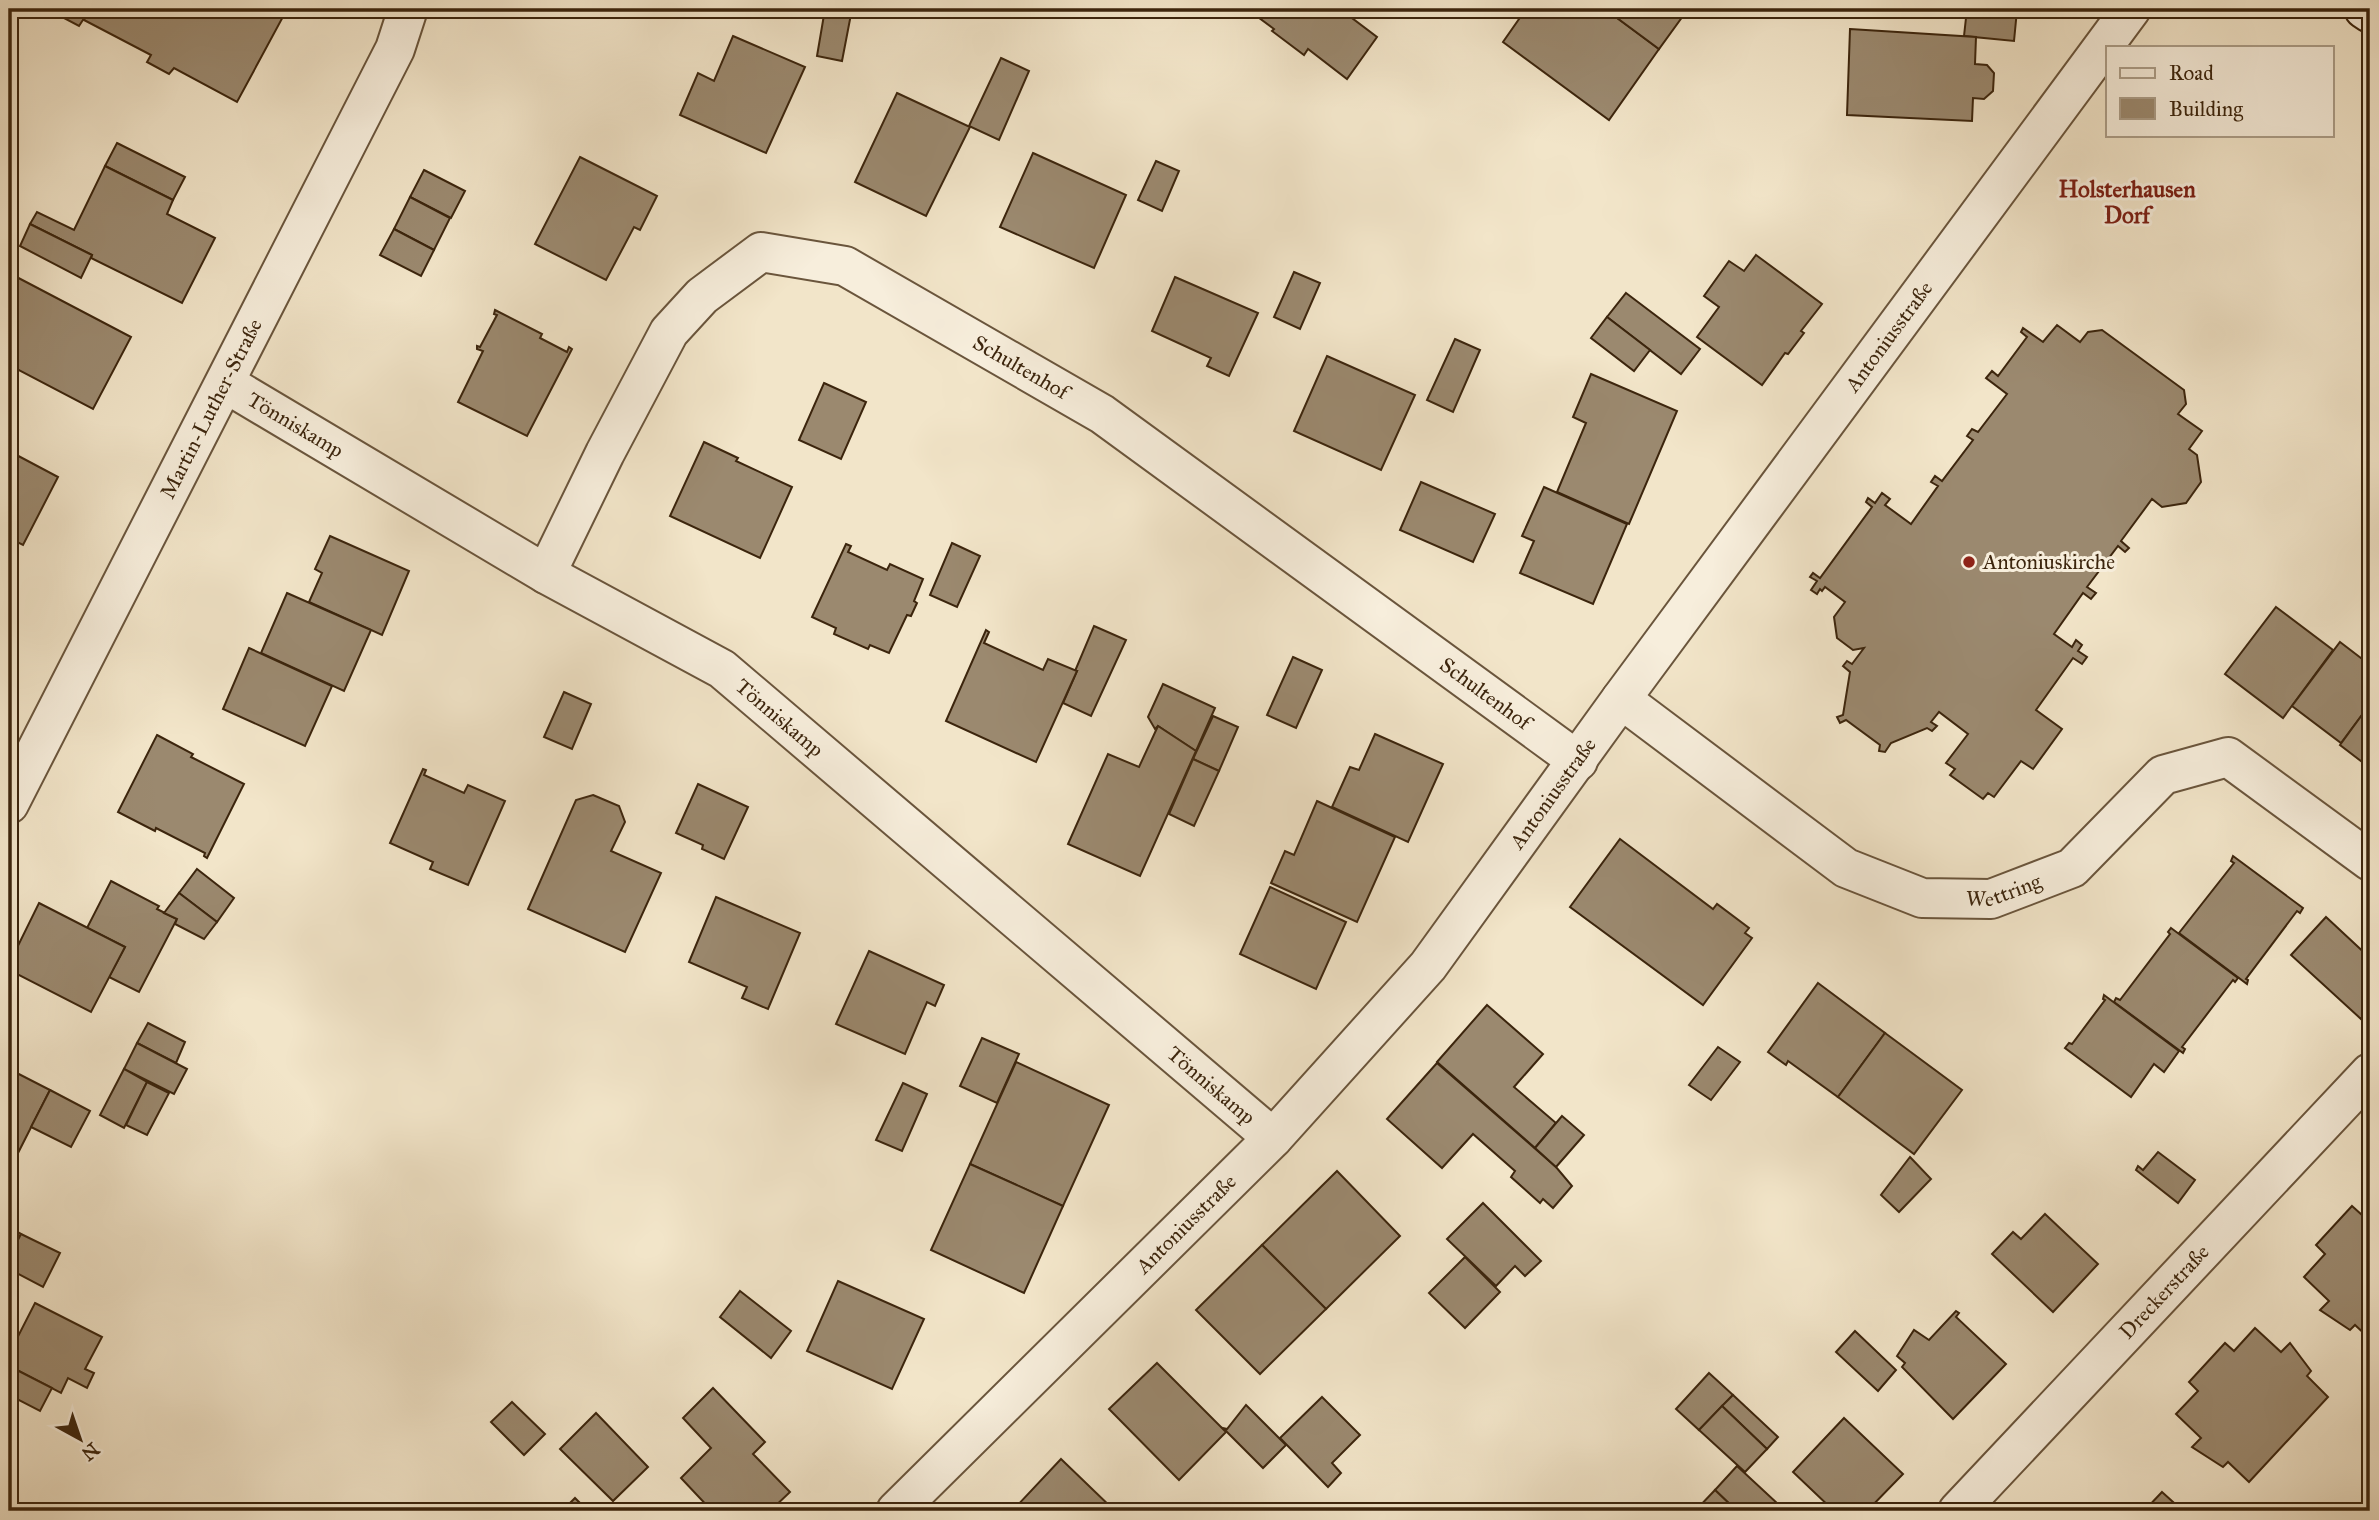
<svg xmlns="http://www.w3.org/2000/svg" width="2379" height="1520" viewBox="0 0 2379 1520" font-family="'IM FELL Great Primer',serif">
<rect width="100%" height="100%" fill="#f2e5c9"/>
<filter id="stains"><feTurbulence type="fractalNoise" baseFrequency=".00286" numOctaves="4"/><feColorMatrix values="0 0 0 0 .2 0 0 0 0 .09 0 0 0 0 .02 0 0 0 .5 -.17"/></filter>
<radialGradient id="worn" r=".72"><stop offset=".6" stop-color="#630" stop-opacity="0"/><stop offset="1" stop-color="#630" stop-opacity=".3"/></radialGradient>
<g fill="#9b896f" stroke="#3c250d" stroke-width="2">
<path d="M47,9H90L79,26Z"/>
<path d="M90,9H277L285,13L237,102L174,68L169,74L147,62L151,55L84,20Z"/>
<path d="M825,9H852L842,61L817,56Z"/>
<path d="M1247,9H1360L1352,18L1377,37L1347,79L1308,49L1304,55L1272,31L1274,29Z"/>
<path d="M1526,9H1605L1659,49L1609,120L1503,42Z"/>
<path d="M1611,9H1688L1659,49L1609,12Z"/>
<path d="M1967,9L2017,10L2014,41L1964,36Z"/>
<path d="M1850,29L1976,37L1975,64L1987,65L1994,73L1993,91L1984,99L1973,98L1972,121L1847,115Z"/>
<path d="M733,36L805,67L766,153L680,115L698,73L714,81Z"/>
<path d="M1001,58L1029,71L999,140L969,126Z"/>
<path d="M897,93L970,127L926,216L855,182Z"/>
<path d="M117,143L185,177L173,200L105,166Z"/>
<path d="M1033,153L1126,195L1094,268L1000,227Z"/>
<path d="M580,157L657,196L640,230L634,227L606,280L535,244Z"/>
<path d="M1156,161L1179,171L1162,211L1138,200Z"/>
<path d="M105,166L173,200L167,214L215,238L182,303L91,258L92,255L30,224L37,212L74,230Z"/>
<path d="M424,170L465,191L451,218L410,197Z"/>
<path d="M410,197L450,218L434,250L394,229Z"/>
<path d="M30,224L92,255L81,278L20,246Z"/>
<path d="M394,229L434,250L421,276L380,255Z"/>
<path d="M1756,255L1822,304L1801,331L1804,333L1788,354L1785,353L1762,385L1697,337L1719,307L1704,296L1729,261L1744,271Z"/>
<path d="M1294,272L1320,283L1300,329L1274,317Z"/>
<path d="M9,273L131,337L93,409L9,365Z"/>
<path d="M1175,277L1258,313L1229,376L1207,366L1211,358L1152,331Z"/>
<path d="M1626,293L1700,349L1681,374L1607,317Z"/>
<path d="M495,310L542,334L540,338L567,352L569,347L572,349L527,436L458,402L483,351L477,349V346L480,347L497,315L494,314Z"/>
<path d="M1607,317L1650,350L1634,371L1591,338Z"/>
<path d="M2057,325L2080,342L2088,332L2102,330L2184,390L2186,404L2178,414L2202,431L2189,449L2197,455L2201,482L2186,503L2162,507L2152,499L2121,541L2129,548L2125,552L2118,546L2087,587L2096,593L2091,599L2083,593L2054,634L2072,647L2076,640L2082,645L2078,651L2087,657L2082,664L2073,658L2036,710L2062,729L2033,769L2021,761L1994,797L1988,793L1983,799L1950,775L1955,769L1946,763L1968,734L1939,712L1931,722L1937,726L1932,731L1927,728L1891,743L1885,752L1879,751L1880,745L1846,720L1840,723L1837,717L1843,715L1850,672L1843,666L1847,661L1852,664L1864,648L1853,650L1837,638L1834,617L1845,602L1825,587L1822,591L1820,589L1817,594L1811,590L1817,581L1810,577L1813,573L1820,578L1872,507L1866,502L1868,498L1875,503L1882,493L1890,499L1885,505L1911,524L1938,486L1931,482L1935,476L1942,481L1973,440L1967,436L1972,429L1978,432L2007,394L1986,378L1992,371L1998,376L2027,337L2021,332L2023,328L2043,342Z"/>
<path d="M1455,339L1480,350L1453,412L1427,400Z"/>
<path d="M1327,356L1415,395L1381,470L1294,431Z"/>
<path d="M1591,374L1677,411L1629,524L1557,492L1586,423L1573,417Z"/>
<path d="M824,383L866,402L841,459L799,440Z"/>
<path d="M704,442L738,458L736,461L792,487L760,558L670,516Z"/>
<path d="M9,451L58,477L23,545L9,538Z"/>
<path d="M1421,482L1495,514L1473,562L1400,530Z"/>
<path d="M1544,487L1627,524L1593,604L1520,573L1534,541L1522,536Z"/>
<path d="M330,536L409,571L382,635L309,602L322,573L315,569Z"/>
<path d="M952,543L980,556L957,607L930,595Z"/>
<path d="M846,544L851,546L848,552L887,570L890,564L923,579L914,601L917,603L911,616L907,615L889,653L870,645L868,649L834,634L836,628L812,617Z"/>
<path d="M287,593L371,630L344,691L261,653Z"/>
<path d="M2276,607L2333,650L2283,718L2225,674Z"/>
<path d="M1094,626L1126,640L1091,716L1063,703L1077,671H1075Z"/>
<path d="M986,630L989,632L984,643L1043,670L1048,659L1077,671L1036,762L946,721Z"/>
<path d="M2340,642L2370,665V704L2341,743L2292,706Z"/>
<path d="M249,648L332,686L305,746L223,709Z"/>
<path d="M1293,657L1322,670L1296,728L1267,715Z"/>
<path d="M1163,684L1215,708L1196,751L1158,726L1155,729L1148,717Z"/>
<path d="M564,692L591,704L572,749L544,737Z"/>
<path d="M2370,704V768L2340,745Z"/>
<path d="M1213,716L1238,727L1219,771L1193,759Z"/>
<path d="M1158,726L1196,751L1140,876L1068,844L1108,754L1139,767Z"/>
<path d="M1375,734L1443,764L1408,842L1332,807L1350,767L1359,770Z"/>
<path d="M157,735L193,754L191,757L244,784L207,858L204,856L205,853L156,828L155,831L118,812Z"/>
<path d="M1193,759L1219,771L1194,826L1169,814Z"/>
<path d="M423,769L426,770L424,775L464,793L468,785L505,801L468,885L430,869L433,862L390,843Z"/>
<path d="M698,784L748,807L724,859L702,849L703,845L676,833Z"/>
<path d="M593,795L619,806L625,822L611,851L661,873L625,952L528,909L576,800Z"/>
<path d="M1317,801L1395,837L1357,922L1271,883L1285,851L1294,855Z"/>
<path d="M1620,839L1713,909L1717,904L1749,928L1745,933L1752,938L1703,1005L1570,907Z"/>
<path d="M2233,856L2303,908L2300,913L2297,911L2246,979L2248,980L2247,984L2179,933L2234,863L2231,861Z"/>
<path d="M197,869L234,898L217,922L179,893Z"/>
<path d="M111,881L159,906L157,909L177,919L139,992L109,977L125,947L87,928Z"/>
<path d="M1270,887L1346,922L1316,989L1240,954Z"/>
<path d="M179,893L217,922L204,939L175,924L177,919L164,913Z"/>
<path d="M716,897L800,933L768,1009L742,998L747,987L689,962Z"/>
<path d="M39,903L125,947L91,1012L9,970V964Z"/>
<path d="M2326,917L2370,958V1009L2361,1019L2291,955Z"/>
<path d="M2171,928L2238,978L2235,982L2233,980L2182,1047L2185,1049L2183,1053L2114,1002L2116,998L2120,1000L2170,934L2168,932Z"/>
<path d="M869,951L944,985L935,1006L927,1002L905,1054L836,1024Z"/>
<path d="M1818,983L1885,1033L1838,1097L1788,1061L1786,1065L1768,1052Z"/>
<path d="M2104,995L2179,1051L2164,1072L2154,1064L2131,1097L2065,1048L2069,1043L2072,1044L2105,1000L2103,999Z"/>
<path d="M1487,1005L1543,1054L1514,1087L1556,1123L1535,1148L1437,1062Z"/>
<path d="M148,1023L185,1042L176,1063L137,1043Z"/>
<path d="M1885,1033L1962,1090L1914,1154L1838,1097Z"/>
<path d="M982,1038L1019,1054L997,1103L960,1086Z"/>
<path d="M137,1043L187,1069L174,1094L124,1069Z"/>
<path d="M1718,1047L1740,1062L1711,1100L1689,1085Z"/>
<path d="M1016,1062L1109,1105L1063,1206L970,1164Z"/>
<path d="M1437,1063L1556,1167L1572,1186L1553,1208L1543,1199L1540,1203L1511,1177L1515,1171L1473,1134L1442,1168L1387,1119Z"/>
<path d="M9,1069L50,1090L18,1153L9,1148Z"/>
<path d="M124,1069L147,1082L124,1128L100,1115Z"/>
<path d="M147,1082L169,1093L147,1135L126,1125Z"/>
<path d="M903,1083L927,1094L902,1151L876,1140Z"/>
<path d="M50,1090L90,1111L71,1147L31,1127Z"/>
<path d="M1562,1116L1584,1135L1556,1167L1535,1148Z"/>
<path d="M2370,1131V1145L2363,1139Z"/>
<path d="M2158,1152L2195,1180L2178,1203L2136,1170L2138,1166L2143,1170Z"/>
<path d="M1910,1157L1931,1179L1899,1212L1881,1195Z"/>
<path d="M970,1164L1063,1206L1024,1293L931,1250Z"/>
<path d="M1337,1171L1400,1236L1326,1309L1262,1245Z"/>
<path d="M1483,1203L1541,1261L1525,1276L1515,1266L1496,1286L1447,1239Z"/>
<path d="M2352,1206L2362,1215L2370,1206V1339L2355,1325L2350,1330L2320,1310L2329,1301L2304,1277L2325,1254L2316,1245Z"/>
<path d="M2045,1214L2098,1264L2053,1312L1992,1254L2013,1232L2021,1239Z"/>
<path d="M9,1227L21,1234L9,1257Z"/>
<path d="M21,1234L60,1253L43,1287L9,1269V1257Z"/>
<path d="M1262,1245L1326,1309L1260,1374L1196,1310Z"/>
<path d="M1465,1257L1500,1292L1465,1328L1429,1293Z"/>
<path d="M838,1281L924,1319L892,1389L807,1351Z"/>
<path d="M740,1291L791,1331L771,1358L720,1317Z"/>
<path d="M35,1303L102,1337L85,1369L94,1373L87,1388L68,1378L61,1393L9,1366V1354Z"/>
<path d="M1956,1311L1959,1313L1956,1317L2006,1364L1953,1419L1902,1367L1905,1363L1897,1356L1914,1330L1929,1340Z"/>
<path d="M2255,1328L2281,1352L2290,1343L2311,1371L2307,1376L2328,1397L2249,1482L2228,1462L2223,1467L2192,1447L2201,1438L2176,1414L2198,1391L2189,1382L2225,1343L2234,1351Z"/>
<path d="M1855,1331L1896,1370L1878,1391L1836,1352Z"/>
<path d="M1157,1363L1226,1432L1179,1480L1109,1409Z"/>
<path d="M9,1366L52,1388L40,1411L9,1395Z"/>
<path d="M1709,1373L1733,1395L1699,1430L1676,1409Z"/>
<path d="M713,1388L765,1442L753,1454L790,1492L770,1511H712L681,1478L711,1448L683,1418Z"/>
<path d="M1733,1395L1778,1437L1767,1449L1722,1406Z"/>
<path d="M1322,1397L1360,1435L1332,1463L1341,1473L1328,1487L1280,1438Z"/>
<path d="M512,1402L545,1434L524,1455L491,1422Z"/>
<path d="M1246,1405L1286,1445L1263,1468L1223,1428L1227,1429Z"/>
<path d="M1722,1406L1767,1449L1745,1472L1699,1430Z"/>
<path d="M596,1413L648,1467L613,1501L560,1449Z"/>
<path d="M1844,1418L1903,1474L1867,1511H1834L1793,1472Z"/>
<path d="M1061,1459L1115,1511H1017L1014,1509Z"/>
<path d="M1737,1466L1778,1504L1771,1511H1737L1715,1490Z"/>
<path d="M1715,1490L1737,1511H1695Z"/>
<path d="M2162,1492L2183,1511H2144Z"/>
<path d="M575,1498L588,1511H562Z"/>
</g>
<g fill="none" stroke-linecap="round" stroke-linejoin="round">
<defs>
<g id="street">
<path id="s1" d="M225,383L546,574L722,669L1273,1138"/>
<path id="s2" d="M546,574L605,453L669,332L702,296L761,252L845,266L1102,414L1578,761"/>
<path id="s3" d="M1621,699L1846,868L1922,898L1991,899L2072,868L2163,775L2228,757L2370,861"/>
<path id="s4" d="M9,804L395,49L408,9"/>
<path id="s5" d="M896,1511L1273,1138L1428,966L1621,699L2131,9"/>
<path id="s6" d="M1958,1511L2370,1073"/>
</g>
<path id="secondary" d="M2364,9L2370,13"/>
</defs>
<use href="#street" stroke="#6a553c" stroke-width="42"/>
<use href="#secondary" stroke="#3c250d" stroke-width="42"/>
<use href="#street" stroke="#f7eedc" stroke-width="38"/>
<use href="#secondary" stroke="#f7eedc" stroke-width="38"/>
</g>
<circle fill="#8f2418" stroke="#f7eedc" stroke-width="2.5" cx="1969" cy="562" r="7"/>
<g text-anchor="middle" stroke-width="6" stroke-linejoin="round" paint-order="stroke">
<g font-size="21" fill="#3c250d" stroke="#f7eedc">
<text dy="7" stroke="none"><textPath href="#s5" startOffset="1542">Antoniusstraße</textPath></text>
<text dy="7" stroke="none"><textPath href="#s2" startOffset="682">Schultenhof</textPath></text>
<text dy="7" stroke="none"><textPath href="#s4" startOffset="444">Martin-Luther-Straße</textPath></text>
<text dy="7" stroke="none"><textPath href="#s1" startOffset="82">Tönniskamp</textPath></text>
<text dy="7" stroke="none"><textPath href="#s2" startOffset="1250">Schultenhof</textPath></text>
<text dy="7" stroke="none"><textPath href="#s1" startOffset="649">Tönniskamp</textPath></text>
<text dy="7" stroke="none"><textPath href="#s5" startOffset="975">Antoniusstraße</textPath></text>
<text dy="7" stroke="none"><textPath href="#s3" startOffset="446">Wettring</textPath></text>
<text dy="7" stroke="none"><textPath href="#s1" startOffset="1216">Tönniskamp</textPath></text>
<text dy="7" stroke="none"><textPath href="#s5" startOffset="408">Antoniusstraße</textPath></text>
<text dy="7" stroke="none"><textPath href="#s6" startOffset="301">Dreckerstraße</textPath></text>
</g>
<g font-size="21" fill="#3c250d" stroke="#f7eedc" text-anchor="start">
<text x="1983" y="569">Antoniuskirche</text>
</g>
<g font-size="23" font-weight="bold" fill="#7a1f14" stroke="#f7eedc">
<text x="2127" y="197">Holsterhausen<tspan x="2127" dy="26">Dorf</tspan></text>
</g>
</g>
<rect width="2379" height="1520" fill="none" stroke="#f2e5c9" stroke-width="35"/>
<rect x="10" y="10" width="2358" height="1499" fill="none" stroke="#3c250d" stroke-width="3.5"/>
<rect x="18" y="18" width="2344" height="1485" fill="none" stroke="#3c250d" stroke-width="2"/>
<rect x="2106" y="46" width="228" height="91" fill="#f7eedc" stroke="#ac9e89" stroke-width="2"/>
<rect x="2120" y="68" width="35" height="10" fill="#f7eedc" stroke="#ac9e89" stroke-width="2"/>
<text x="2169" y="80" font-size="21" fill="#3c250d">Road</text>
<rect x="2120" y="98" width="35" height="21" fill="#9b896f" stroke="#ac9e89" stroke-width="2"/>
<text x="2169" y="116" font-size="21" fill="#3c250d">Building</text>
<g transform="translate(80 1439) rotate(140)" stroke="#f7eedc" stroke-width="5" paint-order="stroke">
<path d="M0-5L12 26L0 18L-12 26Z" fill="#3c250d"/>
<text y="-10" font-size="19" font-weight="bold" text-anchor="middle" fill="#3c250d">N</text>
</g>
<rect width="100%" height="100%" filter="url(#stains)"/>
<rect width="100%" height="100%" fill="url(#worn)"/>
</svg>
